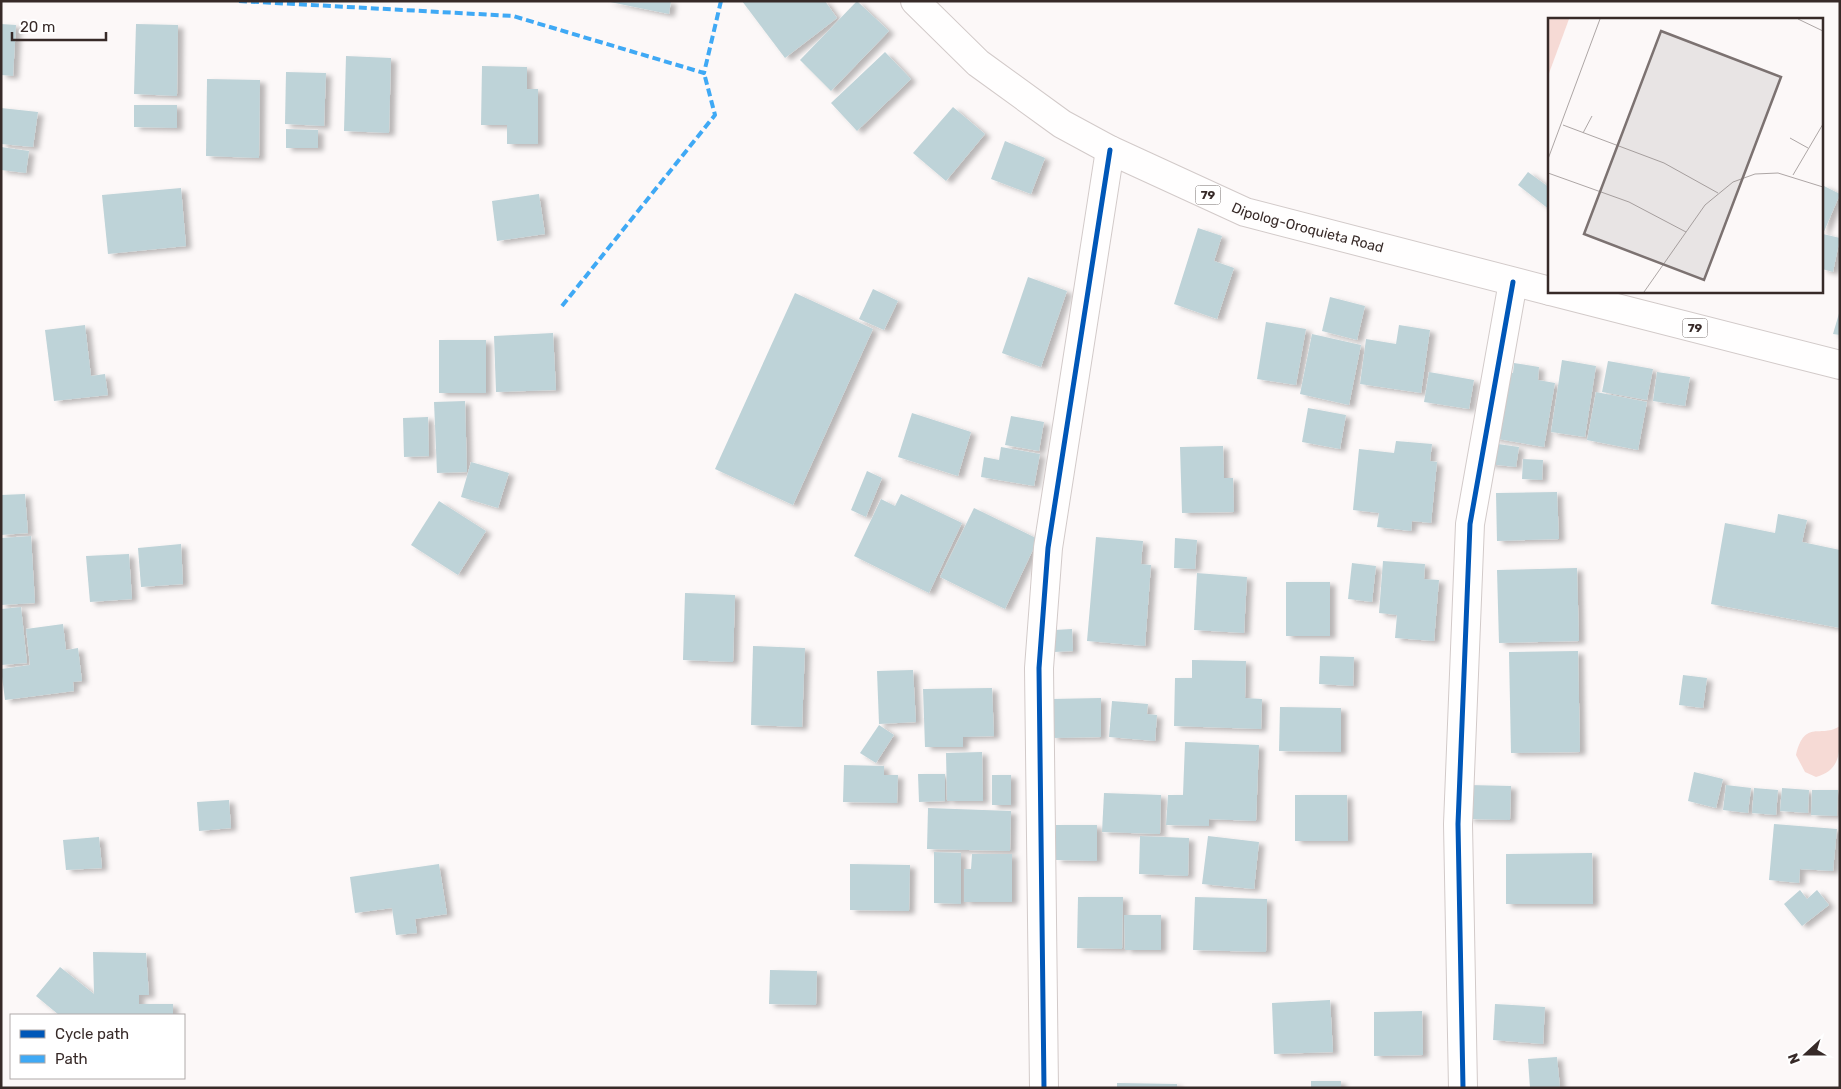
<svg xmlns="http://www.w3.org/2000/svg" width="1841" height="1089" viewBox="0 0 1841 1089" font-family="Rubik,sans-serif">
<defs>
<filter id="shadow"><feDropShadow dx="5.5" dy="3" stdDeviation="2.5" flood-color="#0004"/></filter>
</defs>
<rect width="100%" height="100%" fill="#fcf8f8"/>
<path fill="#f6dad5" d="M1840,726C1840,752 1841,770 1816,777L1805,772L1796,755C1805,718 1821,739 1840,726Z"/>
<g fill="#bed3d8" filter="url(#shadow)">
<path d="M605,1H671L669,14Z"/>
<path d="M742,1H825L837,18L785,58Z"/>
<path d="M857,1L889,31L831,91L800,60Z"/>
<path d="M1,24L16,25L13,76L1,75Z"/>
<path d="M136,24L178,25L177,96L134,94Z"/>
<path d="M885,52L911,79L857,131L831,103Z"/>
<path d="M346,56L391,58L389,133L344,131Z"/>
<path d="M482,66L527,67V89H538V144H507V125H481Z"/>
<path d="M286,72L326,73L324,126L285,124Z"/>
<path d="M207,79L260,80L259,158L206,156Z"/>
<path d="M134,105H177V128L134,127Z"/>
<path d="M953,107L985,134L946,181L913,153Z"/>
<path d="M1,108L38,112L33,147L1,144Z"/>
<path d="M286,129L318,130V148H286Z"/>
<path d="M1005,141L1045,158L1031,194L991,179Z"/>
<path d="M1,147L29,151L26,173L1,170Z"/>
<path d="M1528,172L1550,188V210L1518,185Z"/>
<path d="M1822,185L1840,194L1823,234L1840,238L1833,272L1822,269Z"/>
<path d="M181,188L186,246L108,254L102,195Z"/>
<path d="M539,194L545,234L497,241L492,201Z"/>
<path d="M1198,228L1222,236L1214,261L1234,268L1217,319L1174,304Z"/>
<path d="M1028,277L1067,291L1041,367L1002,353Z"/>
<path d="M873,289L898,301L884,330L859,319Z"/>
<path d="M795,293L873,329L793,505L715,469Z"/>
<path d="M1330,297L1365,306L1357,340L1322,331Z"/>
<path d="M1840,310V335L1833,334Z"/>
<path d="M1266,322L1306,329L1296,385L1257,379Z"/>
<path d="M85,325L91,376L105,374L108,395L54,401L45,330Z"/>
<path d="M1399,325L1430,330L1421,393L1360,384L1366,339L1396,344Z"/>
<path d="M553,333L556,390L496,392L494,336Z"/>
<path d="M1312,334L1361,345L1349,405L1300,394Z"/>
<rect x="439" y="340" width="47" height="53"/>
<path d="M1562,360L1596,366L1585,437L1551,432Z"/>
<path d="M1608,361L1653,369L1647,400L1602,392Z"/>
<path d="M1514,363L1539,367L1538,380L1555,383L1544,447L1492,438L1503,371L1513,373Z"/>
<path d="M1429,372L1474,380L1469,409L1424,402Z"/>
<path d="M1657,372L1690,377L1685,406L1653,401Z"/>
<path d="M1596,392L1647,402L1638,450L1587,440Z"/>
<path d="M465,401L467,472L437,473L434,402Z"/>
<path d="M1308,408L1346,415L1340,449L1302,442Z"/>
<path d="M912,413L971,432L958,476L898,457Z"/>
<path d="M1011,416L1044,422L1039,451L1005,445Z"/>
<path d="M428,417L429,456L404,457L403,418Z"/>
<path d="M1396,441L1432,444L1430,461L1437,462L1431,523L1412,521L1411,531L1377,527L1379,513L1353,510L1359,449L1394,453Z"/>
<path d="M1491,443L1519,447L1516,467L1488,464Z"/>
<path d="M1223,446L1224,478H1233L1234,512L1182,513L1180,447Z"/>
<path d="M1001,447L1040,454L1034,486L981,477L984,457L999,460Z"/>
<path d="M1523,459L1543,460L1542,480L1522,479Z"/>
<path d="M471,462L509,473L498,508L461,497Z"/>
<path d="M867,471L882,478L866,517L851,510Z"/>
<path d="M1557,492L1559,539L1497,541L1496,493Z"/>
<path d="M25,494L28,533L1,535V495Z"/>
<path d="M901,494L962,523L929,593L854,556L881,499L895,506Z"/>
<path d="M439,501L486,531L458,575L411,545Z"/>
<path d="M974,508L1038,539L1005,609L940,577Z"/>
<path d="M1778,514L1807,520L1802,542L1840,550V628L1711,604L1725,523L1775,533Z"/>
<path d="M31,536L35,603L1,605V538Z"/>
<path d="M1096,537L1143,541L1141,564L1151,565L1145,646L1087,641Z"/>
<path d="M1175,538L1197,540L1195,569L1174,568Z"/>
<path d="M181,544L183,584L141,587L138,548Z"/>
<path d="M129,554L132,599L90,602L86,556Z"/>
<path d="M1383,561L1425,564L1424,579L1439,580L1434,641L1395,638L1397,615L1379,613Z"/>
<path d="M1352,563L1376,566L1372,602L1348,599Z"/>
<path d="M1577,568L1579,641L1499,643L1497,570Z"/>
<path d="M1197,573L1247,577L1244,633L1194,630Z"/>
<rect x="1286" y="582" width="44" height="54"/>
<path d="M685,593L735,595L733,662L683,660Z"/>
<path d="M21,607L27,663L1,665V609Z"/>
<path d="M63,624L66,650L78,648L82,681L73,682L74,691L5,700L1,669L30,665L26,629Z"/>
<path d="M1072,629L1073,651L1054,652V630Z"/>
<path d="M753,646L805,648L802,727L751,725Z"/>
<path d="M1578,651L1580,752L1511,753L1509,652Z"/>
<path d="M1320,656L1354,657L1353,686L1319,684Z"/>
<path d="M1192,660L1246,661L1245,698L1262,699L1261,729L1174,726L1175,678H1192Z"/>
<path d="M913,670L916,722L879,724L877,671Z"/>
<path d="M1683,675L1707,678L1703,708L1679,705Z"/>
<path d="M992,688L994,736L963,737V747H925L923,689Z"/>
<path d="M1101,698V737L1052,738L1051,699Z"/>
<path d="M1112,701L1148,704L1147,714L1157,715L1155,741L1109,737Z"/>
<path d="M1280,707L1341,708V752L1279,751Z"/>
<path d="M879,725L894,735L876,763L860,753Z"/>
<path d="M1185,742L1259,745L1256,821L1209,819V826L1166,825L1168,795H1183Z"/>
<path d="M982,752L983,801H947L946,753Z"/>
<path d="M844,765L884,766V775H898L897,803L843,802Z"/>
<path d="M1694,772L1723,779L1716,808L1688,801Z"/>
<path d="M918,774H945V801L919,802Z"/>
<rect x="992" y="775" width="19" height="30"/>
<path d="M1468,785L1511,786L1510,820L1468,819Z"/>
<path d="M1726,785L1751,788L1748,813L1723,810Z"/>
<path d="M1754,788L1778,790L1776,815L1752,813Z"/>
<path d="M1782,788L1809,790L1808,813L1780,811Z"/>
<path d="M1812,790H1838L1837,816L1811,815Z"/>
<path d="M1104,793L1161,795L1160,834L1102,832Z"/>
<path d="M1295,795H1347L1348,841H1295Z"/>
<path d="M229,800L231,828L199,831L197,802Z"/>
<path d="M928,808L1011,811L1010,851L927,849Z"/>
<path d="M1774,824L1837,829L1833,871L1800,869L1799,883L1769,880Z"/>
<path d="M1056,825H1097V861L1056,860Z"/>
<path d="M1140,836L1189,838L1188,876L1139,874Z"/>
<path d="M1208,836L1259,842L1254,889L1202,884Z"/>
<path d="M99,837L102,868L66,870L63,840Z"/>
<path d="M934,852L961,853V904L934,903Z"/>
<path d="M1592,853L1593,904H1506V854Z"/>
<path d="M972,854H1012V902H964V869H971Z"/>
<path d="M439,864L447,914L415,919L417,933L396,935L392,908L355,913L350,877Z"/>
<path d="M850,864L910,865L909,911L850,910Z"/>
<path d="M1800,890L1807,899L1817,890L1829,905L1802,926L1784,904Z"/>
<path d="M1078,897H1123L1122,949L1077,948Z"/>
<path d="M1195,897L1267,899L1266,952L1193,950Z"/>
<path d="M1124,915H1161V950H1125Z"/>
<path d="M93,952L146,953L149,995H139V1004H173V1015H59L36,996L60,967L94,994Z"/>
<path d="M770,970L817,971L816,1005L769,1004Z"/>
<path d="M1330,1000L1333,1052L1274,1054L1272,1003Z"/>
<path d="M1495,1004L1545,1007L1543,1044L1493,1040Z"/>
<path d="M1422,1011L1423,1055L1374,1056V1012Z"/>
<path d="M1557,1057L1560,1088H1530L1528,1059Z"/>
<rect x="1311" y="1081" width="30" height="7"/>
<path d="M1117,1083L1177,1084V1088H1117Z"/>
</g>
<g fill="none" stroke-linecap="round" stroke-linejoin="round">
<defs>
<g id="street">
<path d="M1044,1088L1039,668L1048,548L1110,150"/>
<path d="M1463,1088L1458,824L1470,524L1513,282"/>
</g>
<g id="highway">
<path id="s1" d="M915,1L978,63L1062,124L1110,150L1245,212L1550,291"/>
<path d="M1550,291L1840,365"/>
</g>
</defs>
<use href="#street" stroke="#d2cac9" stroke-width="30"/>
<use href="#highway" stroke="#d2cac9" stroke-width="30"/>
<use href="#street" stroke="#fffefe" stroke-width="28"/>
<use href="#highway" stroke="#fffefe" stroke-width="28"/>
<g stroke="#3fa9f5" stroke-width="4" stroke-dasharray="8 4" stroke-linecap="butt">
<path d="M239,1L513,16L704,73L721,1"/>
<path d="M562,306L715,115L704,73"/>
</g>
<defs>
<g id="cycleway">
<path d="M1044,1088L1039,668L1048,548L1110,150"/>
<path d="M1463,1088L1458,824L1470,524L1513,282"/>
</g>
</defs>
<use href="#cycleway" stroke="#fff" stroke-width="8"/>
<use href="#cycleway" stroke="#0057b8" stroke-width="5"/>
</g>
<g text-anchor="middle" stroke-width="5" stroke-linejoin="round" paint-order="stroke">
<g fill="#fff" stroke="#736a68" stroke-width="1">
<rect x="1195.5" y="185.5" width="25" height="19" rx="4"/>
<rect x="1682.5" y="318.5" width="25" height="19" rx="4"/>
</g>
<g font-size="12" font-weight="bold" fill="#372a28">
<text x="1208" y="199">79</text>
<text x="1695" y="332">79</text>
</g>
<g font-size="14" fill="#372a28" stroke="#fff">
<text dy="5" stroke="none"><textPath href="#s1" startOffset="460">Dipolog-Oroquieta Road</textPath></text>
</g>
</g>
<g transform="translate(1548 18)">
<rect width="275" height="275" fill="#fcf8f8"/>
<path d="M0,1H21L0,58Z" fill="#f6dad5"/>
<path fill="none" stroke="#ada6a5" stroke-width="1" d="M250,1L275,13M15,107L116,145L170,175M35,115L44,98M242,120L260,130M0,141L52,1M0,155L81,184L138,214M245,157L275,106M96,274L157,187L185,164L207,156L230,155L275,169"/>
<path fill="#7c7271" fill-opacity="0.15" stroke="#7c7271" stroke-width="2.5" d="M113,13L233,59L156,262L36,216Z"/>
<rect width="275" height="275" fill="none" stroke="#372a28" stroke-width="2.5"/>
</g>
<rect width="1841" height="1089" fill="none" stroke="#372a28" stroke-width="5"/>
<rect x="10" y="1014" width="175" height="65" fill="#ffffff" stroke="#afaaa9"/>
<rect x="20" y="1030" width="25" height="8" fill="#0057b8" stroke="#afaaa9"/>
<text x="55" y="1039" font-size="15" fill="#372a28">Cycle path</text>
<rect x="20" y="1055" width="25" height="8" fill="#3fa9f5" stroke="#afaaa9"/>
<text x="55" y="1064" font-size="15" fill="#372a28">Path</text>
<g transform="translate(1806 1054) rotate(249)" stroke="#ffffff" stroke-width="4" paint-order="stroke">
<path d="M0-4L9 19L0 12L-9 19Z" fill="#372a28"/>
<text y="-8" font-size="14" font-weight="bold" text-anchor="middle" fill="#372a28">N</text>
</g>
<path d="M12 32v8h94v-8" fill="none" stroke="#372a28" stroke-width="2.5"/>
<text x="20" y="32" font-size="15" fill="#372a28" stroke="#ffffff" stroke-width="4" paint-order="stroke">20 m</text>
</svg>
